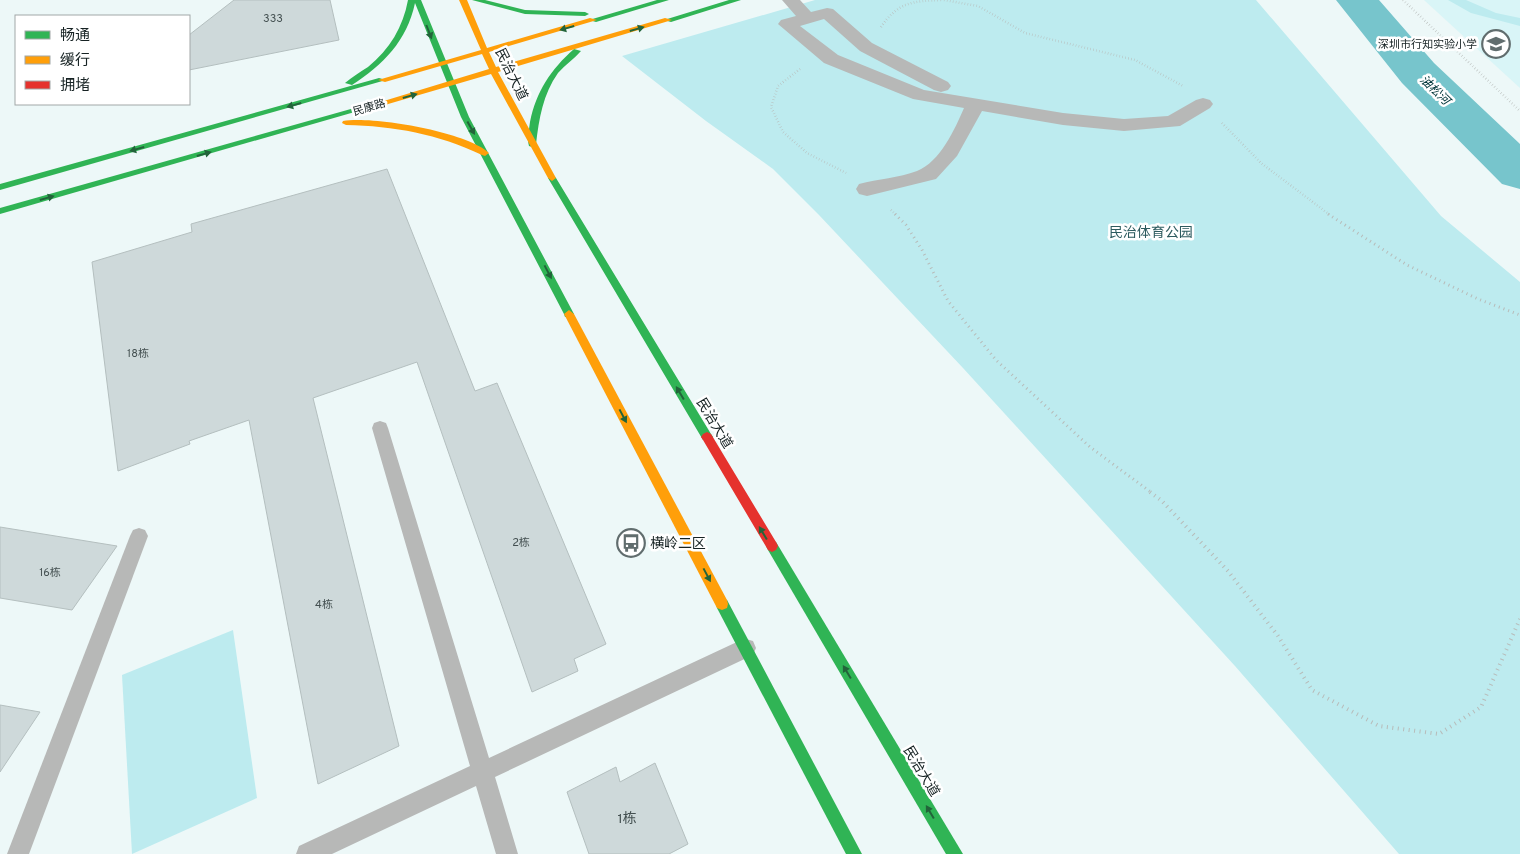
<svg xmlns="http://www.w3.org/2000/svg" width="1520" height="854" viewBox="0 0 1520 854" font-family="Overpass,'Noto Sans SC',sans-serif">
<rect width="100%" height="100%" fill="#edf8f8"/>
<path fill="#d9f5f7" d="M1424,0H1520V88Z"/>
<g fill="#bdebef">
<path d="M815,0H1256L1441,216L1520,282V854H1399L1235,666L963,368L819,215L773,169L706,121L622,56Z"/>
<path d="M1448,0H1466L1496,13L1520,18V26L1471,13Z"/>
<path d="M233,630L257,798L132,854L122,675Z"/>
</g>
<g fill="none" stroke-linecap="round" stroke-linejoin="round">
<path fill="#77c5cc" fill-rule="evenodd" d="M1336,0H1379L1434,63L1520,144V189L1502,184L1402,83Z"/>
</g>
<g fill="#ced9da" stroke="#b4bfbf">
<path d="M234,0H330L339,40L189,70V35Z"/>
<path d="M387,169L475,391L497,383L606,644L574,659L578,671L532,692L417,362L313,398L399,746L318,784L249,420L189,441L190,444L118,471L92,262L192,232L191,224Z"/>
<path d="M0,527L117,546L72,610L0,598Z"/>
<path d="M0,705L40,712L0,772Z"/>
<path d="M655,763L688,844L669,854H589L567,792L616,767L620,782Z"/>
</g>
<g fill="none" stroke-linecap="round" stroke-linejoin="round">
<g stroke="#b7bbb9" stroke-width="2.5" stroke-dasharray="0.5 2.5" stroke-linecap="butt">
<path d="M944,0L978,6L1025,33L1135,60L1183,86"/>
<path d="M1403,0L1520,111"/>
<path d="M881,27C898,2 913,1 942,0"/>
<path d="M800,69L778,86L771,107L783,132L807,153L846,173"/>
<path d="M1222,123L1261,163L1330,215"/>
<path d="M891,210L896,215"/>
</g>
<g stroke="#b7bbb9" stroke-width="3" stroke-dasharray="1 4" stroke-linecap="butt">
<path d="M895,214L906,225L922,250L948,301L996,360L1090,447L1152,493"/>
<path d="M1328,214L1407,265L1478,299L1520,315"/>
</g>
<path stroke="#b7bbb9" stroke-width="4" stroke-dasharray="1 4.5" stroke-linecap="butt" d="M1150,492L1162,501L1228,571L1278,636L1312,690L1379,726L1439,734L1481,707L1520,619"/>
<g fill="#b7b8b7" fill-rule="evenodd">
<path d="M380,421L386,423L388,428L489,758L739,641L746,639L753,641L756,648L753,655L495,777L518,854H496L476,786L332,854H296L299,846L470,766L372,428L374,423Z"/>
<path d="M139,528L145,530L148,536L29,854H7L130,536L133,530Z"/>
</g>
<path fill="#b7b8b7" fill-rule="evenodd" d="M782,0H800L811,12L827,8L833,9L872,43L948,82L951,86L948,90L941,92L934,90L860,51L824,19L800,26L838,55L924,90L1063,113L1124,119L1168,116L1196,100L1203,98L1210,100L1213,104L1210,108L1180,126L1124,131L1063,125L982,111L957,156L936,179L867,196L859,194L856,189L859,184C878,179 899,178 917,171C940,162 955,129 964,108L913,99L824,63L778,24L781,20L796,16Z"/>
<g fill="#30b455" fill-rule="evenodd">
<path d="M408,0H421L469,117L574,314L573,317H565L564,314L461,117L415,3C407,41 383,65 352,85L345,83C352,77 360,72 368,67C390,49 403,27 408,0Z"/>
<path d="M472,0H485L525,10L585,12L589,14L585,16L525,14Z"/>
<path d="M657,0H669L596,22L589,20Z"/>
<path d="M729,0H741L671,22L664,20Z"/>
<path d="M574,49L581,51C574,59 565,65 558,73C543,94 539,119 536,144L532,147L529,146C527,139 529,130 530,122C536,92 551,69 574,49Z"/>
<path d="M379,78L386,80L0,190V184Z"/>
<path d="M365,105L372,107L0,214V208Z"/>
<path d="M552,175L556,178L711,434L713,437L711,440H703L548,178Z"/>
<path d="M772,540L776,542L963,854H946L768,550L766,546L768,542Z"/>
<path d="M722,598L727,600L862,854H846L717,608L716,604L717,600Z"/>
</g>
<g fill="#ff9f0a" fill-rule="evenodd">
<path d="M459,0H467L487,48L590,18L597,20L489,52L496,67L665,18L672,20L498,72L556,178L552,181L548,178L491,74L371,109L364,107L489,69L482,54L385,82L378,80L481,50Z"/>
<path d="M343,121C374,116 467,132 489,153L485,156L482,155C438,134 394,126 346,125L342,123Z"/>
<path d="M569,310L574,314L727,600L728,604L727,608L722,610L717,608L564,314Z"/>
</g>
<path fill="#e5322d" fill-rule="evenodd" d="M707,432L711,434L776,542L778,546L776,550L772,552L768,550L703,440L701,437L703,434Z"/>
</g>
<defs><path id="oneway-solid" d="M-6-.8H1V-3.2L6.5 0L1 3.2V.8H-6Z" transform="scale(1.25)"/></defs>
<g fill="#22643a">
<use href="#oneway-solid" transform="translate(567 28) rotate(164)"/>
<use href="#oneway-solid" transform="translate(637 29) rotate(-16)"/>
<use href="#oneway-solid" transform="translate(429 32) rotate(69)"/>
<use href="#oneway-solid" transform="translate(410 96) rotate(-16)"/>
<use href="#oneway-solid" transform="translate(294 105) rotate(164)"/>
<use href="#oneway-solid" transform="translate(471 128) rotate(61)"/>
<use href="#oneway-solid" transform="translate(137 149) rotate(164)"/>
<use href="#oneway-solid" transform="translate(204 154) rotate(-16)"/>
<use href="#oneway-solid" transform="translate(47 198) rotate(-16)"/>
<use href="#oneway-solid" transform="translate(548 272) rotate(62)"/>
<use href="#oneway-solid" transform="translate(680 393) rotate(-121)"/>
<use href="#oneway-solid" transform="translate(623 416) rotate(62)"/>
<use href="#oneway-solid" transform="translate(763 533) rotate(-121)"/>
<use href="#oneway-solid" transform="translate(707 575) rotate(62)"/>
<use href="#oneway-solid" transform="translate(847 672) rotate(-121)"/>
<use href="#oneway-solid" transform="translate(930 812) rotate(-121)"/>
</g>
<defs>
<symbol id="school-ring" viewBox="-11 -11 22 22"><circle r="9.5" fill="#fff" stroke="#616d6e" stroke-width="1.5"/><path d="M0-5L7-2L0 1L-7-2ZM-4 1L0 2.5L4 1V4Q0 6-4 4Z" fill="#616d6e"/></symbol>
<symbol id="bus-ring" viewBox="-11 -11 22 22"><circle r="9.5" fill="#fff" stroke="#616d6e" stroke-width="1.5"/><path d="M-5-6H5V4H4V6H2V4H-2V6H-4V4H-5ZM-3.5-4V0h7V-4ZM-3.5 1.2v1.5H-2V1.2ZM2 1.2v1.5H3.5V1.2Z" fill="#616d6e"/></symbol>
</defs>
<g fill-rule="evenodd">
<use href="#school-ring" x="1480" y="28" width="32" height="32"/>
<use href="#bus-ring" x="615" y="527" width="32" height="32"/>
</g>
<g text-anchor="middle" stroke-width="5" stroke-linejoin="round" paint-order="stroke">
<g font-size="11" fill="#445051">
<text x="273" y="22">333</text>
<text x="138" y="357">18栋</text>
<text x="521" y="546">2栋</text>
<text x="50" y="576">16栋</text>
<text x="324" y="608">4栋</text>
</g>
<g font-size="11" fill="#162223" stroke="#fff" text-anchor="end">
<text x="1477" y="48">深圳市行知实验小学</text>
</g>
<g font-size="11" fill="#162223" stroke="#fff">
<text transform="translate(369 107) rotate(-16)" y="4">民康路</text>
</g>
<g font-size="12" font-style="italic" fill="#013539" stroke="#fff">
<text transform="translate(1435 90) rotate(44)" y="4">油松河</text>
</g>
<g font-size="14" fill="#162223" stroke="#fff">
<text transform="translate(512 74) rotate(64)" y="5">民治大道</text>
<text transform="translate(715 423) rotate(59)" y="5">民治大道</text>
<text transform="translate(922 771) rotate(59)" y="5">民治大道</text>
</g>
<g font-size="14" fill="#2d5b5f" stroke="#fff">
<text x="1151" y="237">民治体育公园</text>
</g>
<g font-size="14" fill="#162223" stroke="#fff" text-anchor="start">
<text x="650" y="548">横岭二区</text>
</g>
<g font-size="14" fill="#445051">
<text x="627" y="823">1栋</text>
</g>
</g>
<rect x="15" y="15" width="175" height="90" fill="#ffffff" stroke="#a2a7a7"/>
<rect x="25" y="31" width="25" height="8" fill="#30b455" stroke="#a2a7a7"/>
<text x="60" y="40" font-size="15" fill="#162223">畅通</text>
<rect x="25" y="56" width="25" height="8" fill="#ff9f0a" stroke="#a2a7a7"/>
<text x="60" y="65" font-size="15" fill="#162223">缓行</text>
<rect x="25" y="81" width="25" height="8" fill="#e5322d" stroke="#a2a7a7"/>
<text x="60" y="90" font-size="15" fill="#162223">拥堵</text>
</svg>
